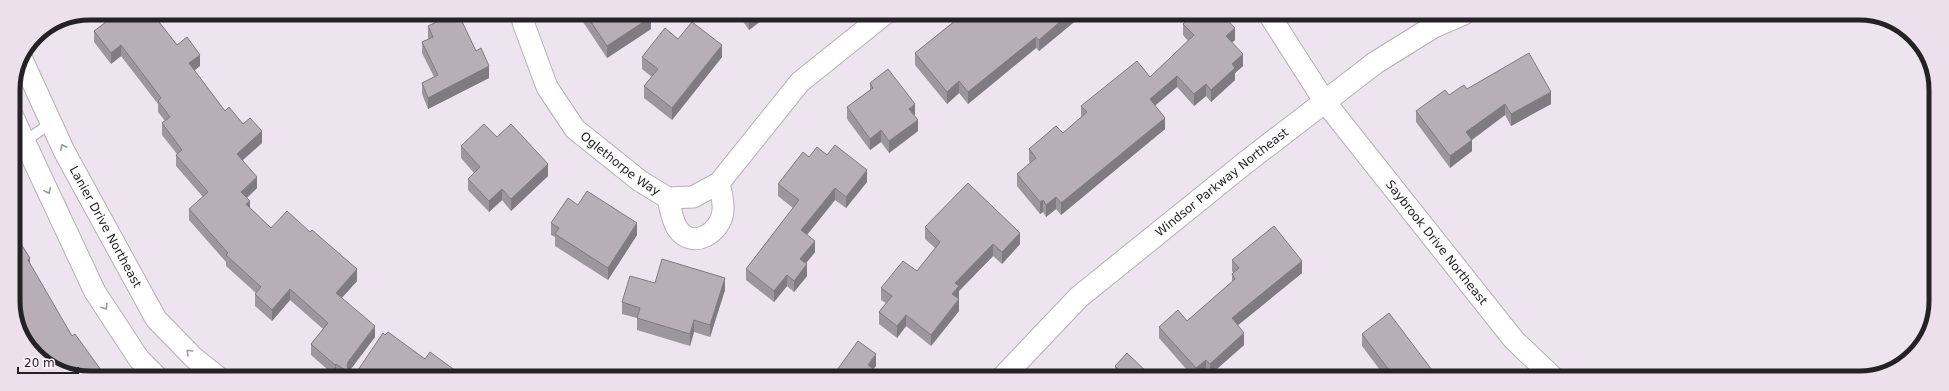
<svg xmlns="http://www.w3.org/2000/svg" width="1949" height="391" viewBox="0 0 1949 391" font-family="'DejaVu Sans',sans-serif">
<rect width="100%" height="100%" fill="#eee4ef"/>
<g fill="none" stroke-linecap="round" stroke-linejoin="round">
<defs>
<path id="lane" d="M25,141L51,123"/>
<g id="street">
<path id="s1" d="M523,13V22L547,87L575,129L640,181L668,198L693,197L719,183L800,82L886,13"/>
<path id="s2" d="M1268,13L1325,102L1514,340L1554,378"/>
<path id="s3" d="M21,57L64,151L156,319L194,358L218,377"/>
<path d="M13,117L95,292L139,359L157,377"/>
<path d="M668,198C670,207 672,220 677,228C692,251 721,233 723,211C724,202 721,192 719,183"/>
</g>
<g id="secondary">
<path id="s4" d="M1002,378L1079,297L1245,163L1375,63L1433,27L1463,14"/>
</g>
</defs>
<use href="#lane" stroke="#b7aeb8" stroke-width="12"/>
<use href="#street" stroke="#b7aeb8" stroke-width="23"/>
<use href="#secondary" stroke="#b7aeb8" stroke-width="24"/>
<use href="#lane" stroke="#fff" stroke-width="10"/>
<use href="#street" stroke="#fff" stroke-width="21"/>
<use href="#secondary" stroke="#fff" stroke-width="22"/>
</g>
<g fill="#9d969e">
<path d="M101,13H152L177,45L200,66L194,70L225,111L243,124L262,143L243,160L257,188L247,198L250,208L271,228L357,281L342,298L375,337L349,371L353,372L358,370L385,335L456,377H340L336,375L335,376L311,355V344L323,329L290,300L272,321L255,306V294L256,293L226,266V262L189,220V209L203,197L176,166V155L177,154L162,135V123L165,121L158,112V104L121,56L111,64L94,42V31L105,23L101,17Z"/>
<path d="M577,13H651V29L607,58Z"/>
<path d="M737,13H771L749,30Z"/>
<path d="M977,13H1085L1039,51L1036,48L968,104L959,93L947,104L915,65V53L953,22V19L976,15Z"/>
<path d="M1183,24L1235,40L1232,42L1243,66L1235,73V80L1211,102L1206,96L1194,106L1177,87L1155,105L1165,129L1061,215L1056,209L1046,217L1043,212L1040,214L1017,186V174L1030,163L1029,161V149L1063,133L1081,117V106L1150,77L1188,41L1183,35Z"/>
<path d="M428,26L489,78L428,109L422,94V83L434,77L422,53V42L428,39Z"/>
<path d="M678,39L722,57L672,120L644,98V86L652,77L642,69V57Z"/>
<path d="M870,83L915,116L918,131L889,153L881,142L870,150L847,119V107L870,90Z"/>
<path d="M1467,89L1551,104L1511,126L1505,115L1472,140V151L1450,168L1416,122V111L1449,95Z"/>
<path d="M497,137L548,176L511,211L502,200L489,212L468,190V179L474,173L461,158V146Z"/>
<path d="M827,155L867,182L846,208L835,200L807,235L815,252L806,263L807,276L794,292L787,286L774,302L746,280V269L793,208L778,196V184L809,157Z"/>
<path d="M578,205L637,235L608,280L555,246V237L551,235V223Z"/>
<path d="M14,215L17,232L14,234L30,264L80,377L41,360L38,355H37L15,316Z"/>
<path d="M925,227L1020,244L1002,264L993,256L959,291V298L958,299L959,311L931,346L906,326L897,338L879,324V312L886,303L881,300V288L917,271L935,248L925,239Z"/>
<path d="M1232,260L1302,273L1238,325L1244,345L1210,375L1206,371L1199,378H1194L1159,338V327L1187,321L1232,282V274L1233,273L1232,271Z"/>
<path d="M655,283L725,290L710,337L694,332L690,346L637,330V318L622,314V302Z"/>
<path d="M1362,334L1438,378H1386L1362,346Z"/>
<path d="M1115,366L1153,378H1115Z"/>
</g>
<g fill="#807a81">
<path d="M645,13H651V29L607,58V46Z"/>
<path d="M755,13H771L749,30V18Z"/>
<path d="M1070,13H1085L1039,51V40Z"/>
<path d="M1235,28V40L1226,48V36Z"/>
<path d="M1036,37V48L968,104V92Z"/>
<path d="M121,45V56L111,64V53Z"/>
<path d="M722,45V57L672,120V108Z"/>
<path d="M1243,54V66L1235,73V80L1211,102V90L1232,64Z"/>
<path d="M200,55V66L189,75V63Z"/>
<path d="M489,66V78L428,109V98Z"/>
<path d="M1177,76V87L1150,110V99Z"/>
<path d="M959,81V93L947,104V92Z"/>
<path d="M1206,84V96L1194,106V94Z"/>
<path d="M1551,92V104L1511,126V114Z"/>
<path d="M915,104V116L909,109Z"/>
<path d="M1505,104V115L1466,144V132Z"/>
<path d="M1165,118V129L1061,215V203Z"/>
<path d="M918,120V131L889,153V141Z"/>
<path d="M881,130V142L870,150V139Z"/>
<path d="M262,131V143L237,165V154Z"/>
<path d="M1472,140V151L1450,168V156Z"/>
<path d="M548,164V176L511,211V199Z"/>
<path d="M867,170V182L846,208V197Z"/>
<path d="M257,177V188L241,203V192Z"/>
<path d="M835,188V200L801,242V230Z"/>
<path d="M502,189V200L489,212V201Z"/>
<path d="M1056,197V209L1046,217V205Z"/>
<path d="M1043,200V212L1040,214V202Z"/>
<path d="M250,201V212L246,204Z"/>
<path d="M17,221V232L14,234V223Z"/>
<path d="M637,223V235L608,280V268Z"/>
<path d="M1020,233V244L1002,264V252Z"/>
<path d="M815,241V252L800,271V259Z"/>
<path d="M993,244V256L959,291V298L952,306V294L955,283Z"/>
<path d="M30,258V269L28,260Z"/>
<path d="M1302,261V273L1232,330V318Z"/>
<path d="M807,264V276L794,292V281Z"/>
<path d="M357,269V281L336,304V293Z"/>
<path d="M787,275V286L774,302V291Z"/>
<path d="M725,278V290L710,337V325Z"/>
<path d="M290,289V300L272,321V310Z"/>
<path d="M959,299V311L931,346V335Z"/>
<path d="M906,315V326L897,338V326Z"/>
<path d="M694,320V332L690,346V334Z"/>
<path d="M375,326V337L348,373L347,366L348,362Z"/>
<path d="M1244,333V345L1210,375V364Z"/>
<path d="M38,344V355H37L35,352V345Z"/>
<path d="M876,354V366L868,376V365Z"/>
<path d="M1206,360V371L1199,378H1196V368Z"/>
<path d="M336,364V375L335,376V365Z"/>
<path d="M456,371V377H451Z"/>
</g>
<g fill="#b7aeb8" stroke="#807a81">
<path d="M106,13H152L177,45L187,37L200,55L189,63L225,111L229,107L243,124L250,118L262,131L237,154L257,177L241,192L250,201L246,204L271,228L287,211L310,232L312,230L357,269L336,293L375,326L348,362L347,366L349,371L353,372L358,370L383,333L385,335L388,332L425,359L430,352L456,371L451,377H355L336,364L335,365L311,344L328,323L290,289L272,310L255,294L261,287L226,255L228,253L189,209L208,192L176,155L182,150L162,123L170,117L158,101L161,98L121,45L111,53L94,31L110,19Z"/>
<path d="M456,13H458L476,51L481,48L489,66L428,98L422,83L438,75L422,42L433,37L428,26Z"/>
<path d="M585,13H645L651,17L607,46Z"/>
<path d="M746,13H755L749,18Z"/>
<path d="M960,13H974L976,15L977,13H1070L1039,40L1036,37L968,92L959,81L947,92L915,53L955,21L953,19Z"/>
<path d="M1194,13H1221L1235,28L1226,36L1243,54L1232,64L1235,68L1211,90L1206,84L1194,94L1177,76L1150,99L1165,118L1061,203L1056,197L1046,205L1043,200L1040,202L1017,174L1036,158L1029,149L1056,126L1063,133L1087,112L1081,106L1137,61L1150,77L1194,35L1183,24Z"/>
<path d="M692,22L722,45L672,108L644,86L658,69L642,57L665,28L678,39Z"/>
<path d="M1529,53L1551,92L1511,114L1505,104L1466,132L1472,140L1450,156L1416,111L1445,90L1449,95L1464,85L1467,89Z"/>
<path d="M888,69L915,104L909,109L918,120L889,141L881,130L870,139L847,107L873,88L870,83Z"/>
<path d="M484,124L497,137L511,124L548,164L511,199L502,189L489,201L468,179L480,167L461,146Z"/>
<path d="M835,145L867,170L846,197L835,188L801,230L815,241L800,259L807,264L794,281L787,275L774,291L746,269L799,200L778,184L803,152L809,157L817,147L827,155Z"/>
<path d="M968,183L1020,233L1002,252L993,244L955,283L959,286L952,294L959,299L931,335L906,315L897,326L879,312L892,296L881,288L903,261L917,271L940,242L925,227Z"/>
<path d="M587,191L637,223L608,268L555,234L559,228L551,223L568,198L578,205Z"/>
<path d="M14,215L17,221L14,223Z"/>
<path d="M1274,226L1302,261L1232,318L1244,333L1210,364L1206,360L1196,368L1159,327L1178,310L1187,321L1235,279L1232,274L1239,268L1232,260Z"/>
<path d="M14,233L30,258L28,260L72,336L75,334L106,377H80L54,365L38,344L35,345L14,309Z"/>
<path d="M662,259L725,278L710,325L694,320L690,334L637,318L640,308L622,302L630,276L655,283Z"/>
<path d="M1389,313L1438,378H1395L1362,334Z"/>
<path d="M858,341L876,354L868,365L886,378H823L827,373L832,377Z"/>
<path d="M1127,353L1153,378H1127L1115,366Z"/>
</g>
<defs><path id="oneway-chevron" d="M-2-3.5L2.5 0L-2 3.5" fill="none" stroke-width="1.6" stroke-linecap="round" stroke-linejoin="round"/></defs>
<g stroke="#9d9c9d">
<use href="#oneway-chevron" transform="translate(63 147) rotate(-116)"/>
<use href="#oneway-chevron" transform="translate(48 191) rotate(65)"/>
<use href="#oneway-chevron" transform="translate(105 307) rotate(57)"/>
<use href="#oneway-chevron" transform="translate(189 352) rotate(-135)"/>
</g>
<g text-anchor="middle" stroke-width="4" stroke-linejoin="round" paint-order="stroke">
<g font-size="12" fill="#252226" stroke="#fcf1fc">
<text dy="4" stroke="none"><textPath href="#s1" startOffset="186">Oglethorpe Way</textPath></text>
<text dy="4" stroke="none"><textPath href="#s4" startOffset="295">Windsor Parkway Northeast</textPath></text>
<text dy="4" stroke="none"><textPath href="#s3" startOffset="190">Lanier Drive Northeast</textPath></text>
<text dy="4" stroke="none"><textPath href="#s2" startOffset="285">Saybrook Drive Northeast</textPath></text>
</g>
</g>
<path d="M0 0H1949V391H0ZM90 20H1859A70 70 0 0 1 1929 90V301A70 70 0 0 1 1859 371H90A70 70 0 0 1 20 301V90A70 70 0 0 1 90 20Z" fill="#ebe0eb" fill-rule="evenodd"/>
<path fill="none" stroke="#252226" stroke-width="5" d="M90 20H1859A70 70 0 0 1 1929 90V301A70 70 0 0 1 1859 371H90A70 70 0 0 1 20 301V90A70 70 0 0 1 90 20Z"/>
<path d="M18 367v6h60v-6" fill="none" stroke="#252226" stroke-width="2"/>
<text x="24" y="367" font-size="12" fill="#252226" stroke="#fcf1fc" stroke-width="3" paint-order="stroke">20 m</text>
</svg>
